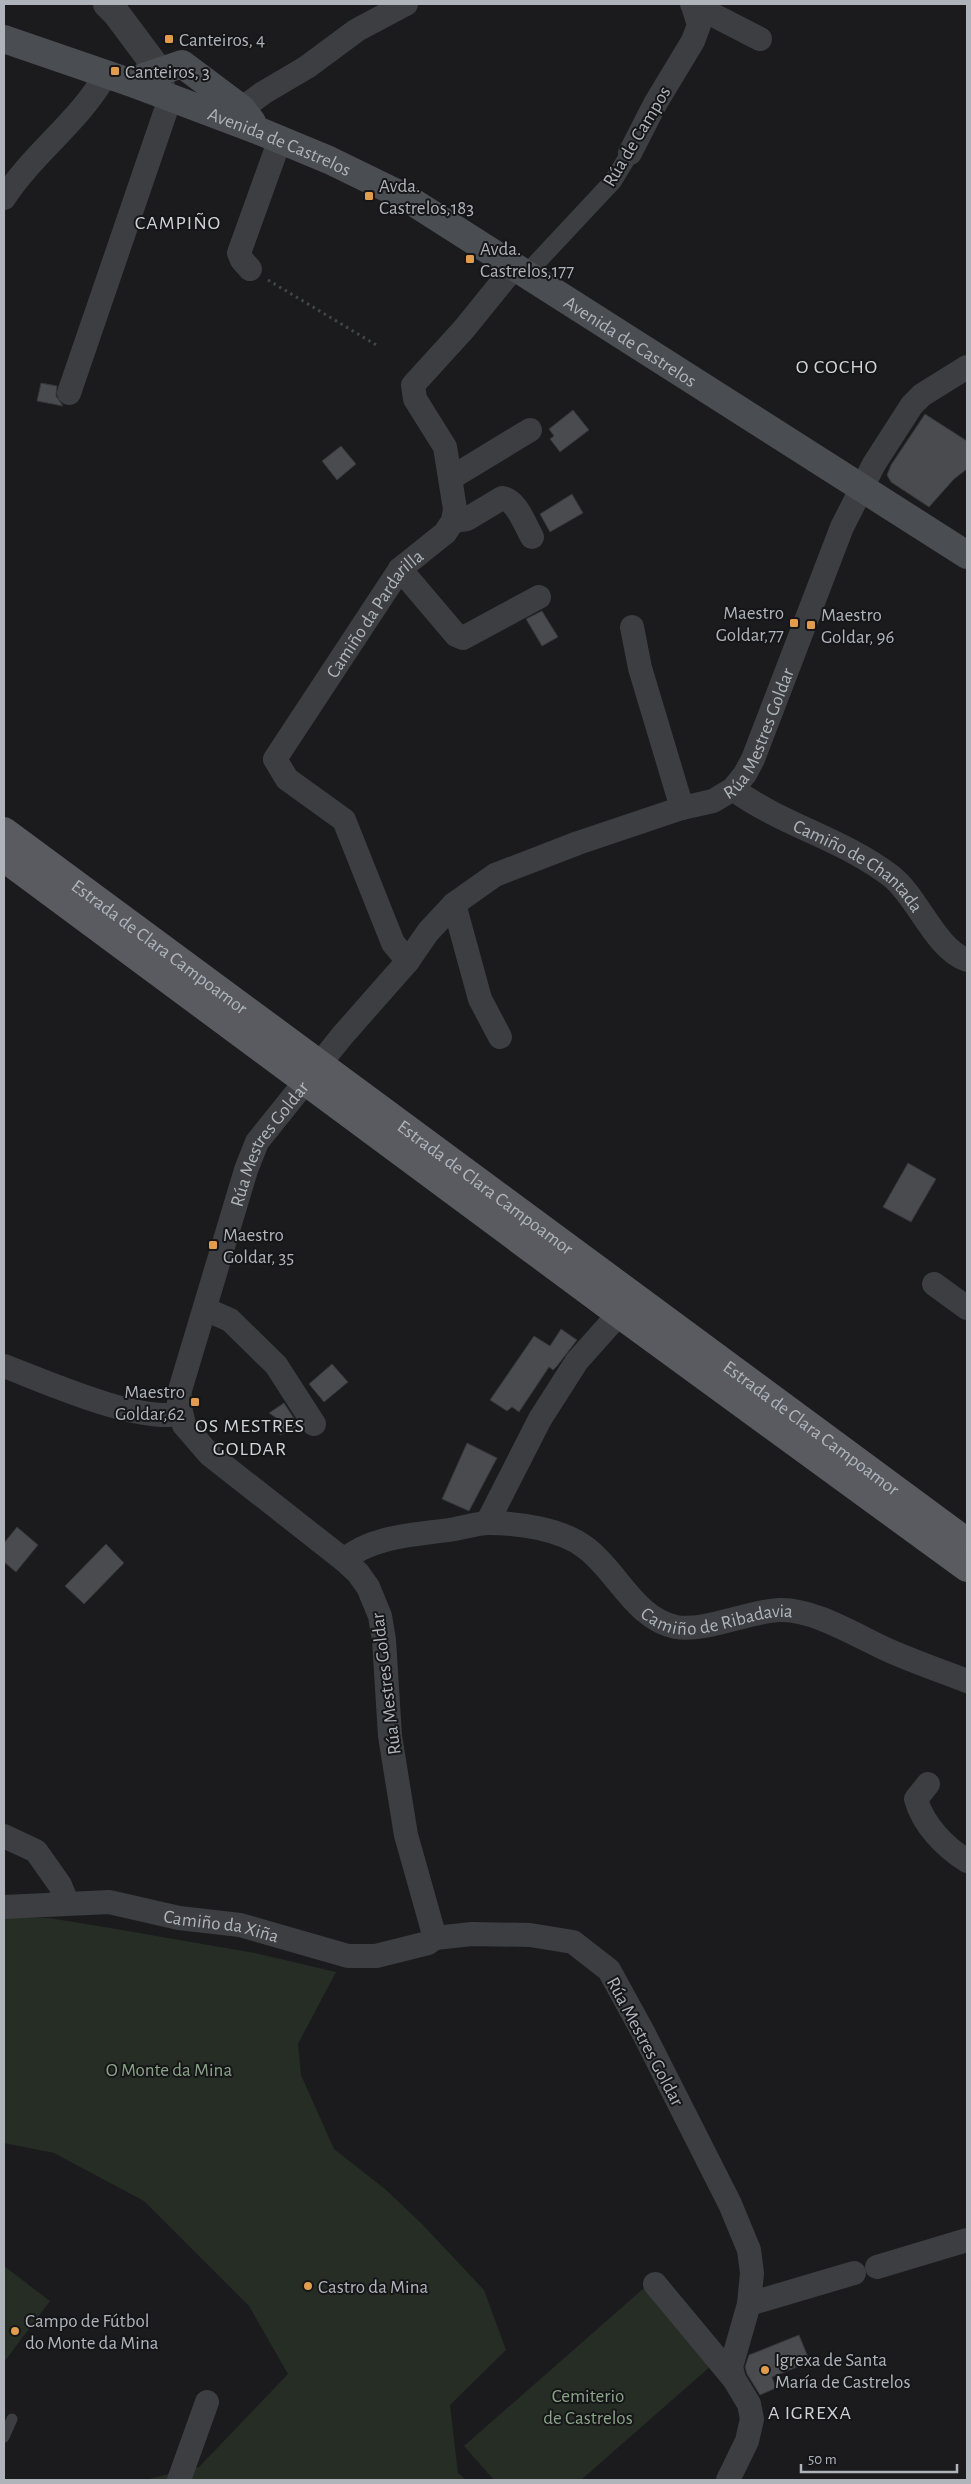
<svg xmlns="http://www.w3.org/2000/svg" width="971" height="2484" viewBox="0 0 971 2484" font-family="'Alegreya Sans',sans-serif">
<rect width="100%" height="100%" fill="#1b1b1d"/>
<g fill="#252d25">
<path d="M4,1917L49,1918L116,1929L255,1953L336,1972L298,2044L301,2075L334,2149L385,2189L422,2224L484,2290L506,2350L450,2405L458,2473L466,2480H144L199,2467L288,2374L249,2306L144,2201L54,2153L4,2143Z"/>
<path d="M4,2266L50,2301L4,2362Z"/>
<path d="M644,2288L712,2365L581,2480H494L464,2446Z"/>
</g>
<g fill="#4a4b4f" stroke="#353639">
<path d="M41,383L57,386L56,396L63,406L37,401Z"/>
<path d="M573,410L589,430L560,452L550,439L554,436L549,429Z"/>
<path d="M925,414L967,441V469L954,479L929,507L891,482L887,475L891,465Z"/>
<path d="M341,446L356,464L337,480L322,461Z"/>
<path d="M572,494L583,513L550,532L540,514Z"/>
<path d="M542,611L558,637L542,646L526,619Z"/>
<path d="M908,1163L936,1179L911,1222L883,1207Z"/>
<path d="M561,1329L577,1340L557,1366L553,1370L549,1367L519,1412L512,1407L507,1411L490,1400L534,1336L550,1346Z"/>
<path d="M332,1364L348,1382L324,1402L309,1384Z"/>
<path d="M284,1403L299,1426L280,1435L281,1421L269,1413Z"/>
<path d="M467,1443L497,1458L469,1511L442,1499Z"/>
<path d="M17,1527L38,1545L16,1572L4,1562V1543Z"/>
<path d="M106,1544L124,1563L84,1604L65,1586Z"/>
<path d="M799,2335L810,2362L772,2377L776,2388L760,2395L747,2374L745,2367L749,2355Z"/>
</g>
<g fill="none" stroke-linecap="round" stroke-linejoin="round">
<path stroke="#424548" stroke-width="3" stroke-dasharray="2.5 4" stroke-linecap="butt" d="M268,280L378,346"/>
<path stroke="#3c3e41" stroke-width="11" d="M4,2437L12,2419"/>
<path stroke="#3c3e41" stroke-width="18" d="M527,273L613,181L630,153"/>
<g stroke="#3c3e41" stroke-width="24">
<path d="M692,4L760,39"/>
<path d="M228,119L263,93L307,67L357,30L406,4"/>
<path d="M630,153L655,104L693,41L699,25L693,6"/>
<path d="M4,198C33,153 80,121 106,74"/>
<path d="M250,269L242,260L239,253L275,153L283,141"/>
<path d="M69,393L165,113"/>
<path d="M451,478L530,430"/>
<path d="M453,521L467,519L502,498C517,500 525,525 532,537"/>
<path d="M400,569L456,635L463,638L539,597"/>
<path d="M632,627L640,668L682,808"/>
<path id="s1" d="M733,789C782,825 843,839 891,876C918,897 935,949 967,960"/>
<path d="M454,904L480,999L500,1037"/>
<path id="s2" d="M408,961L393,943L344,820L287,779L275,759L400,569L445,533L453,521L455,509L445,447L415,399L413,385L464,329L515,266"/>
<path d="M934,1284L967,1308"/>
<path d="M205,1309L230,1320L276,1365L314,1424"/>
<path d="M4,1366C49,1383 135,1422 181,1414"/>
<path d="M487,1523L540,1419L577,1361L619,1314"/>
<path id="s3" d="M344,1560C373,1535 418,1535 455,1529C466,1527 478,1523 489,1523C519,1523 562,1529 586,1548C617,1571 635,1619 676,1627C706,1632 749,1611 780,1610C815,1609 858,1637 890,1651C915,1662 941,1671 967,1681"/>
<path d="M928,1784L916,1799C923,1825 945,1847 967,1861"/>
<path d="M4,1836L36,1851L60,1885L67,1902"/>
<path id="s4" d="M4,1907L109,1902L179,1918L240,1925L348,1956H376L428,1943L435,1938"/>
<path d="M877,2267L967,2240"/>
<path d="M655,2284L734,2379"/>
<path d="M749,2304L854,2273"/>
<path d="M179,2480L207,2402"/>
<path id="s5" d="M728,2480L747,2441L752,2419L749,2404L734,2379L731,2367L749,2304L752,2273L749,2250L730,2204L643,2032L609,1970L573,1942L530,1935L472,1934L435,1938L406,1835L390,1736L384,1640L380,1616L368,1587L358,1573L344,1560L209,1454L184,1425L179,1403L180,1390L246,1170L257,1142L342,1036L408,961L428,932L454,904L495,875L578,843L682,808L713,801L733,789L745,774L753,759L842,527L874,464L912,405L922,395L967,367"/>
</g>
<path stroke="#3c3e41" stroke-width="28" d="M107,4L116,13L160,72L161,94"/>
<g stroke="#4a4d51" stroke-width="28">
<path id="s6" d="M4,39L129,82L259,131L329,160L405,197L967,555"/>
<path d="M129,82L182,64L242,109L252,122"/>
</g>
<g stroke="#595b60" stroke-width="28">
<path id="s7" d="M4,831L967,1542"/>
<path d="M4,858L619,1314L967,1568"/>
</g>
</g>
<g fill="#e19c4e" stroke="#161618" stroke-width="2">
<rect x="164" y="34" width="10" height="10" rx="2.5"/>
<rect x="110" y="66" width="10" height="10" rx="2.5"/>
<rect x="364" y="191" width="10" height="10" rx="2.5"/>
<rect x="465" y="254" width="10" height="10" rx="2.5"/>
<rect x="789" y="618" width="10" height="10" rx="2.5"/>
<rect x="806" y="620" width="10" height="10" rx="2.5"/>
<rect x="208" y="1240" width="10" height="10" rx="2.5"/>
<rect x="190" y="1397" width="10" height="10" rx="2.5"/>
<circle cx="308" cy="2286" r="5"/>
<circle cx="15" cy="2331" r="5"/>
<circle cx="765" cy="2370" r="5"/>
</g>
<g text-anchor="middle" stroke-width="4" stroke-linejoin="round" paint-order="stroke">
<g font-size="19" fill="#afb4bb" stroke="#161618" text-anchor="start">
<text x="179" y="46">Canteiros, 4</text>
<text x="125" y="78">Canteiros, 3</text>
<text x="379" y="192">Avda.<tspan x="379" dy="22">Castrelos,183</tspan></text>
<text x="480" y="255">Avda.<tspan x="480" dy="22">Castrelos,177</tspan></text>
<text x="784" y="619" text-anchor="end">Maestro<tspan x="784" dy="22">Goldar,77</tspan></text>
<text x="821" y="621">Maestro<tspan x="821" dy="22">Goldar, 96</tspan></text>
<text x="223" y="1241">Maestro<tspan x="223" dy="22">Goldar, 35</tspan></text>
<text x="185" y="1398" text-anchor="end">Maestro<tspan x="185" dy="22">Goldar,62</tspan></text>
<text x="318" y="2293">Castro da Mina</text>
<text x="25" y="2327">Campo de Fútbol<tspan x="25" dy="22">do Monte da Mina</tspan></text>
<text x="775" y="2366">Igrexa de Santa<tspan x="775" dy="22">María de Castrelos</tspan></text>
</g>
<g font-size="19" fill="#afb4bb" stroke="#161618">
<text transform="translate(636 136) rotate(-59)" y="7">Rúa de Campos</text>
<text dy="7" stroke="none"><textPath href="#s6" startOffset="294">Avenida de Castrelos</textPath></text>
<text dy="7" stroke="none"><textPath href="#s6" startOffset="699">Avenida de Castrelos</textPath></text>
<text dy="7" stroke="none"><textPath href="#s2" startOffset="426">Camiño da Pardarilla</textPath></text>
<text dy="7" stroke="none"><textPath href="#s5" startOffset="2316">Rúa Mestres Goldar</textPath></text>
<text dy="7" stroke="none"><textPath href="#s1" startOffset="148">Camiño de Chantada</textPath></text>
<text dy="7" stroke="none"><textPath href="#s7" startOffset="194">Estrada de Clara Campoamor</textPath></text>
<text dy="7" stroke="none"><textPath href="#s5" startOffset="1645">Rúa Mestres Goldar</textPath></text>
<text dy="7" stroke="none"><textPath href="#s7" startOffset="599">Estrada de Clara Campoamor</textPath></text>
<text dy="7" stroke="none"><textPath href="#s7" startOffset="1004">Estrada de Clara Campoamor</textPath></text>
<text dy="7" stroke="none"><textPath href="#s3" startOffset="416">Camiño de Ribadavia</textPath></text>
<text transform="translate(385 1684) rotate(-97)" y="7">Rúa Mestres Goldar</text>
<text dy="7" stroke="none"><textPath href="#s4" startOffset="220">Camiño da Xiña</textPath></text>
<text transform="translate(646 2041) rotate(62)" y="7">Rúa Mestres Goldar</text>
</g>
<g font-size="19" fill="#8aa488" stroke="#161618">
<text x="169" y="2076">O Monte da Mina</text>
<text x="588" y="2402">Cemiterio<tspan x="588" dy="22">de Castrelos</tspan></text>
</g>
<g font-size="20" letter-spacing="1" fill="#cfd3d7" stroke="#161618">
<text x="178" y="229">CAMPIÑO</text>
<text x="837" y="373">O COCHO</text>
<text x="250" y="1432">OS MESTRES<tspan x="250" dy="23">GOLDAR</tspan></text>
<text x="810" y="2419">A IGREXA</text>
</g>
</g>
<rect width="971" height="2484" fill="none" stroke="#afb4bb" stroke-width="10"/>
<path d="M801 2464v8h156v-8" fill="none" stroke="#afb4bb" stroke-width="2.5"/>
<text x="808" y="2464" font-size="15" fill="#afb4bb" stroke="#161618" stroke-width="4" paint-order="stroke">50 m</text>
</svg>
